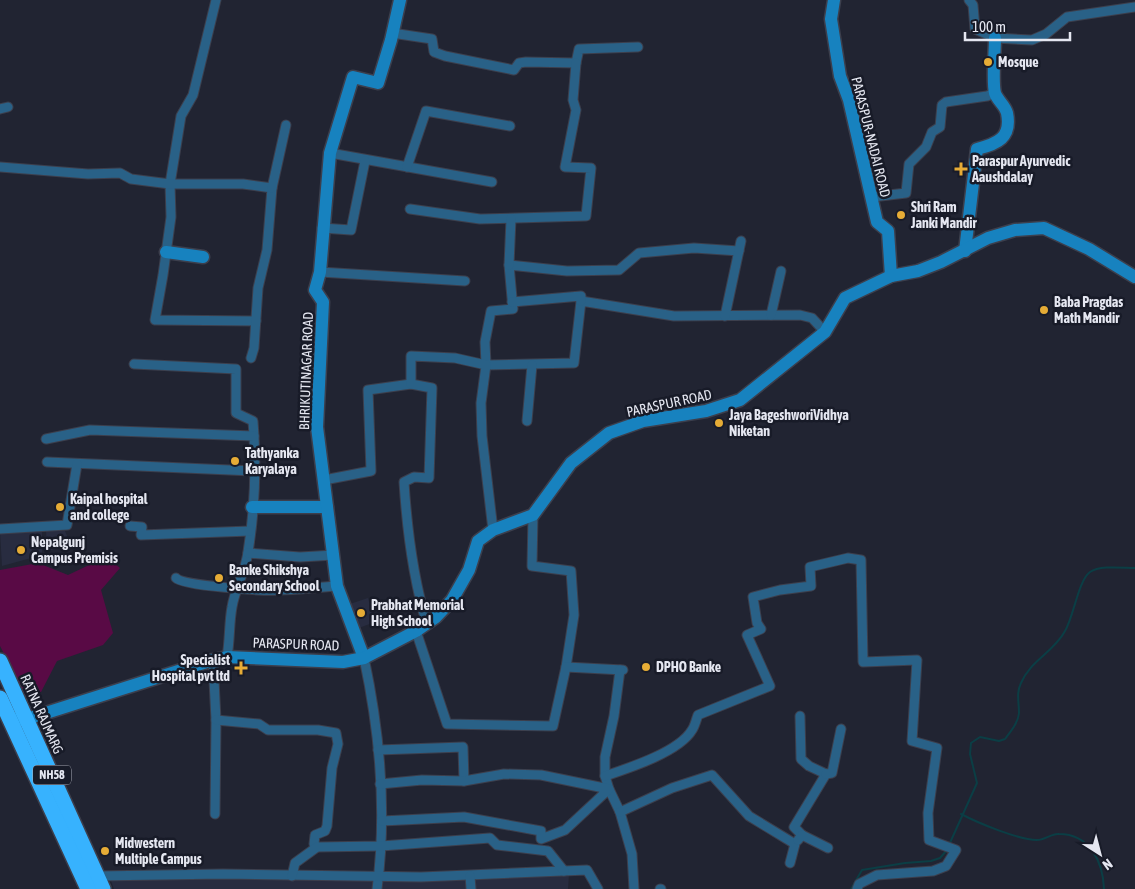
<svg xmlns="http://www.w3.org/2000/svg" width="1135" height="889" viewBox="0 0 1135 889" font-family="'Asap Condensed',sans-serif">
<rect width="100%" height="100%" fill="#212432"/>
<g fill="#282c40">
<path d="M42,528V555L2,566L0,531Z"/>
<path d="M46,531H65L67,536L59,549L49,550L47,547Z"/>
<path d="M368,598L375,622L356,629L347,605Z"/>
<path d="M569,875L568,889H114L110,878L475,880Z"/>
</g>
<path fill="#590a45" d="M106,557L120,568L101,590L113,633L103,645L57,661L41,692L26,695L0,646V570L38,563L68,575Z"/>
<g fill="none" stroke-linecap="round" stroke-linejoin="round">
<g stroke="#0b3e45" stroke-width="2">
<path d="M961,814C978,823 1019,840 1037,840C1045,840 1052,833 1059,834C1090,834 1103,862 1104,889"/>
<path d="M949,845L977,783L970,754L971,743L980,737L999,741L1005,739C1011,731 1018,723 1019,713C1019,702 1016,693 1021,683C1030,661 1054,652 1065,631C1074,616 1078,581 1090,572C1100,565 1123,568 1135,568"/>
<path d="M851,889L862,870L905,863L931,861L940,858L947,850"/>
</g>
<defs>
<g id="street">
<path d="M216,0L193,95L181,116L170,184L171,217L163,275L155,320L256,321"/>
<path d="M969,0L973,5L975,29L995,38L1032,40L1046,34L1067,17L1135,7"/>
<path d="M392,33L432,39L434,52L445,56L514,70L519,63L526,62L576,63L579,49L638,47"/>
<path d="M0,109L8,107"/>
<path d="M330,153L492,182"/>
<path d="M0,167L88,174L120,173L131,179L170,184H243L272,188L267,250L258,288L254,348L251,358"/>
<path d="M407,167L426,111L510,126"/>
<path d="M272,188L286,125"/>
<path d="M872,197L906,193L909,164L926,147L932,132L940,127L942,105L946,102L987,96L995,93"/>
<path d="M410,209L480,219L586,216L591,168L565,167L576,110L573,100L576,63"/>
<path d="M322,228L351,230L365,161"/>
<path d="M739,251L694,248L639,253L619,270L567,271L509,265L513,309L491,311L485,342L486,365L574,363L581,301L674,316L800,315L812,318L825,332"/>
<path d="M509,265L511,219"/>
<path d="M320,272L465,281"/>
<path d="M512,302L581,296V301"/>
<path d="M771,315L781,271"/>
<path d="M725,316L741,241"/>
<path d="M134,364L236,369V413L253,421L254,436"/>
<path d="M527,421L532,365"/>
<path d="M46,439L90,430L254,436C256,473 254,515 248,552C246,570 235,588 232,607C229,623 230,640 227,657"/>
<path d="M47,462L253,471"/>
<path d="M324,480L371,471L368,390L411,384"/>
<path d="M533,515L532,566L571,571L574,615L566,667"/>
<path d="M130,526L142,527L141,535L250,531"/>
<path d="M0,529L67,525L77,464"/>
<path d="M248,553L300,557L334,555"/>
<path d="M176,578C183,586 264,591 279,590C298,590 318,587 337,586"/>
<path d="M427,625C413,578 407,530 404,482L414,477L429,478L432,388L411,384V356L455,358L486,365L481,403L482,436L493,530"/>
<path d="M416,631L447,724L553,726L566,667L623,670"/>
<path d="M364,658C380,733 387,812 377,889"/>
<path d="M213,660L216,720L215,814"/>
<path d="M620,670L614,716L605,757V776L609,789L620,812L632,854L634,889"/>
<path d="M800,716L801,759L809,766L826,774L794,827L802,835"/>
<path d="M216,720L259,724L268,730H318L336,733L338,744L332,768L327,826L325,831L315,835L314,844L317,847"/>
<path d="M378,750L463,747L464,781"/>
<path d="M826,774L832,773L841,729"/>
<path d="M605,776C629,768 679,752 692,730C695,726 696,720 698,715L770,686L747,635L761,629L757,623L753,597L780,590L811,586L810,567L848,558L861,560L863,662L917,660L912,741L937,748L928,813L929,840L956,850L946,866L933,871L877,875L859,884L857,889"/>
<path d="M380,784L422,780L464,781L504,774L541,775L609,789L565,830L541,839V831L464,817L382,821"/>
<path d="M620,812L672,788L712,775L749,816L795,844L790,863"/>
<path d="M798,840L802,835L828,848"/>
<path d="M97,876L223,874L421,877L587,870L598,889"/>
<path d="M292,876L295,863L317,847L381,846L490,838L497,845L548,851L564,871"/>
<path d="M470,876L471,889"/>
<path d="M660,889H661"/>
</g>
<g id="secondary">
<path d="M834,0L831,19L840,76L849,100L877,222L888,231L891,276"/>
<path d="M965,251L977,149C997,144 1012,138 1007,113C1005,105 997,100 995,93C992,81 995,51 995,38"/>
<path d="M166,252L203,257"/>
<path d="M252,507H327"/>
<path d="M364,658L337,586L317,427L323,302L315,290L320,272L330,153L353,77L378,83L391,40L400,0"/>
<path d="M17,719H27L213,660L227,657L343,662L364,658L416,631L436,617L452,600L469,570L478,541L493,530L533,515L571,463L609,433L643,421L706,411L740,400L825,332L845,298L891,276L918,271L941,262L988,238L1015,230L1044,228L1089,249L1135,277"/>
</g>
<g id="highway">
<path d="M0,661L103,889"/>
<path d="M0,698L88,889"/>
</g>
</defs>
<use href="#street" stroke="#3c3f4d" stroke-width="11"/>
<use href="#secondary" stroke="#3c3f4d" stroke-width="15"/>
<use href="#highway" stroke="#3c3f4d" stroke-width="18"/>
<use href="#street" stroke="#296187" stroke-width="9"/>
<use href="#secondary" stroke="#1782bf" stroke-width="12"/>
<use href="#highway" stroke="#37b2fe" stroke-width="15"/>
</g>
<g fill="#e6ac36" stroke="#181b28" stroke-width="2">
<circle cx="988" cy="62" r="5"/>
<path d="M958.5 161.5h5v5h5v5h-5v5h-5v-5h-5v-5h5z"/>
<circle cx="901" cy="215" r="5"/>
<circle cx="1044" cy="310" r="5"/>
<circle cx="719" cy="423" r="5"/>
<circle cx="235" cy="461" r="5"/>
<circle cx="60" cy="507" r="5"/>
<circle cx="21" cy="550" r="5"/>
<circle cx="219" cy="578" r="5"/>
<circle cx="361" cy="613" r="5"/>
<circle cx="646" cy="667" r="5"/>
<path d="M238.5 660.5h5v5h5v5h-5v5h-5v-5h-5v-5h5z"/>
<circle cx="105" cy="851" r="5"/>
</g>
<g text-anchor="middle" stroke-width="5" stroke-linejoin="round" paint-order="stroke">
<rect fill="#181b28" stroke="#a8aab5" stroke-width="1" x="33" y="765.5" width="38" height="19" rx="4"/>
<g font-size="12" font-weight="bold" fill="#e5e7f1">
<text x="52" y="779">NH58</text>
</g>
<g font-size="14" font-weight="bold" fill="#e5e7f1" stroke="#181b28" text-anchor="start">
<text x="998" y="67">Mosque</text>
<text x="972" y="166">Paraspur Ayurvedic<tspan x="972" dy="16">Aaushdalay</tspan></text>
<text x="911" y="212">Shri Ram<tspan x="911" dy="16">Janki Mandir</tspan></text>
<text x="1054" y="307">Baba Pragdas<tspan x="1054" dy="16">Math Mandir</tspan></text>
<text x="729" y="420">Jaya BageshworiVidhya<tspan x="729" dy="16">Niketan</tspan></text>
<text x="245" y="458">Tathyanka<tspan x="245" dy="16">Karyalaya</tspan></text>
<text x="70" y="504">Kaipal hospital<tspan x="70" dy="16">and college</tspan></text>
<text x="31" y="547">Nepalgunj<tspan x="31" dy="16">Campus Premisis</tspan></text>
<text x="229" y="575">Banke Shikshya<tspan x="229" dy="16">Secondary School</tspan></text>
<text x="371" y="610">Prabhat Memorial<tspan x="371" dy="16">High School</tspan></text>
<text x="230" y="665" text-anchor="end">Specialist<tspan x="230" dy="16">Hospital pvt ltd</tspan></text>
<text x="656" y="672">DPHO Banke</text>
<text x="115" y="848">Midwestern<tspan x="115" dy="16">Multiple Campus</tspan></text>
</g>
<g font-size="14" fill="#e5e7f1" stroke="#181b28">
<text transform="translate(871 137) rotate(76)" y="5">PARASPUR-NADAI ROAD</text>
<text transform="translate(306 371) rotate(-88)" y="5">BHRIKUTINAGAR ROAD</text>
<text transform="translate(669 403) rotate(-12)" y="5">PARASPUR ROAD</text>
<text transform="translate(296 644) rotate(2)" y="5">PARASPUR ROAD</text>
<text transform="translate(42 714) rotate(66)" y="5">RATNA RAJMARG</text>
</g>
</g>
<g transform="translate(1100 854) rotate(144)" stroke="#181b28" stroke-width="4" paint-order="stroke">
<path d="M0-4L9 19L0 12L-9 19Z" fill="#e5e7f1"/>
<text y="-8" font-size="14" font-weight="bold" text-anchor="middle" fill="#e5e7f1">N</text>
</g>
<path d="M965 32v8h105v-8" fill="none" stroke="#e5e7f1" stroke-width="2.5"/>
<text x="972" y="32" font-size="15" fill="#e5e7f1" stroke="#181b28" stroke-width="4" paint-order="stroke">100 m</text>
</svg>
